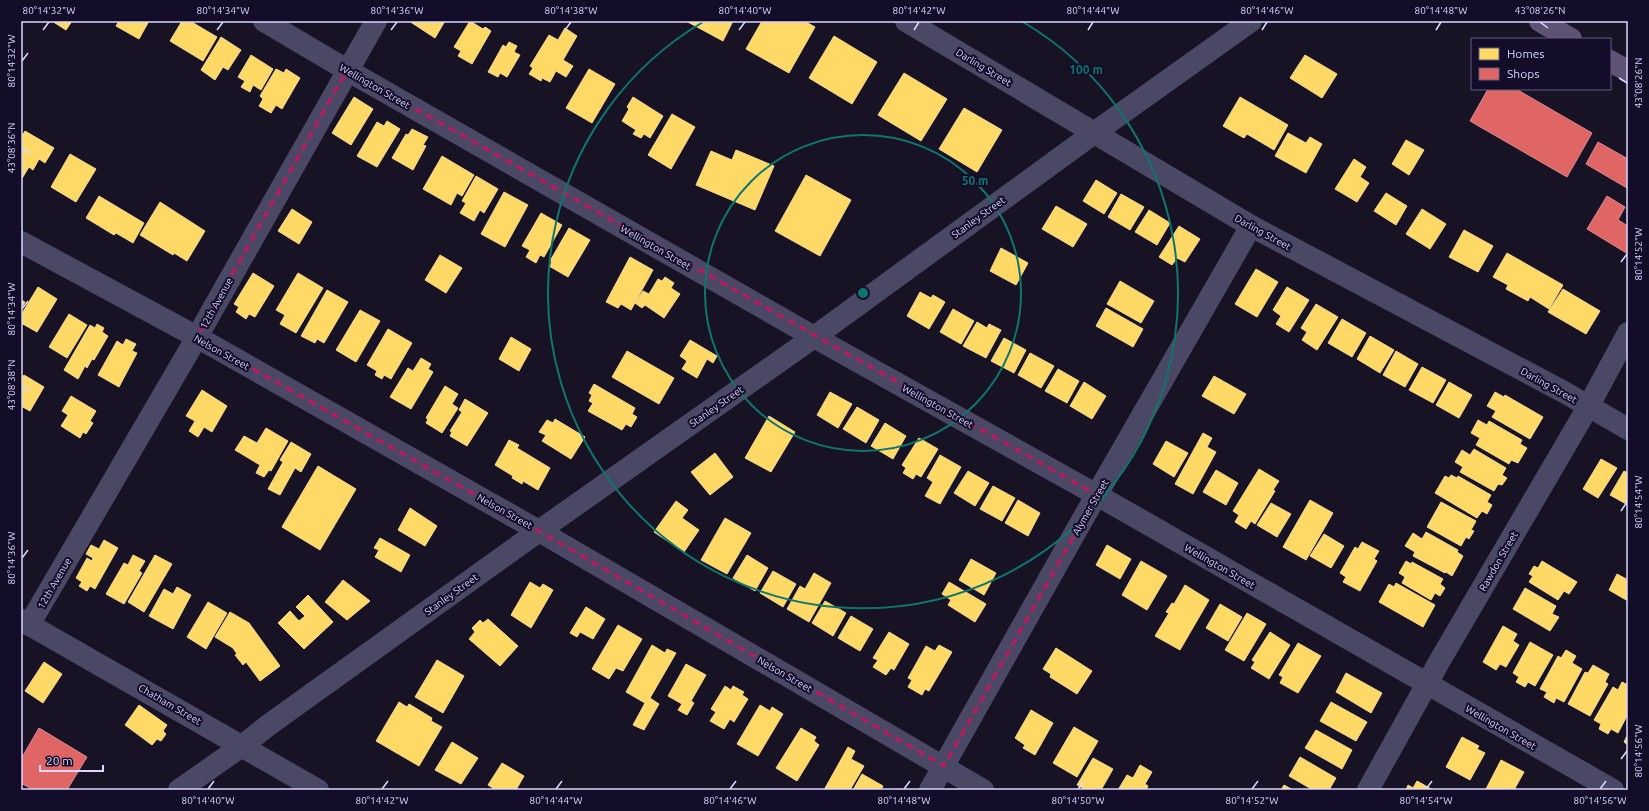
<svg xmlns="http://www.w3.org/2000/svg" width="1649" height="811" viewBox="0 0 1649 811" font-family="Ubuntu,sans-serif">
<rect width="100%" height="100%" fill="#171324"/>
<g fill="#ffd966" stroke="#f4d894">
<path d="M52,21H72L66,30Z"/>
<path d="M119,21H149L139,39L116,26Z"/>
<path d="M182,21H190L217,37L203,61L170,41Z"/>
<path d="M409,21H445L435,38Z"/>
<path d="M470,21L483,29L485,27L491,31L472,64L458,56L461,51L454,47Z"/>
<path d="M686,21H733L723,41Z"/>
<path d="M762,21H804L815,27L789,73L746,49Z"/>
<path d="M565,28L577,36L563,60L573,66L566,77L556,71L550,82L542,78L541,81L529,74L533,68L530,66L549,35L558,40Z"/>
<path d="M834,36L877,62L852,104L809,78Z"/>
<path d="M221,37L241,50L228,70L223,67L215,80L201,70Z"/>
<path d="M509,42L517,46L514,52L520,55L507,77L500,73L498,77L488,72L503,45L506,47Z"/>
<path d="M251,55L273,69L261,90L253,85L250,92L241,87L245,81L238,77Z"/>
<path d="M1305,55L1337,74L1322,98L1290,78Z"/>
<path d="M276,69L284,73L286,69L300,78L282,109L276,105L271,113L259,106L263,99L260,96Z"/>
<path d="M589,69L615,84L592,123L566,108Z"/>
<path d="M904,73L947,99L921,141L878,115Z"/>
<path d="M354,97L373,109L351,145L332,133Z"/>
<path d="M633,97L663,116L650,138L644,134L641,138L633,134L636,130L622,121L629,109L627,107Z"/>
<path d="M1240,97L1288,125L1274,150L1247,134L1244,138L1223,126Z"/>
<path d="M964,108L1002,130L977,172L939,149Z"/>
<path d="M672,114L695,127L671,169L648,155Z"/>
<path d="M387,121L400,129L377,167L357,156L377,122L384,126Z"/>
<path d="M412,129L428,137L423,145L426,146L413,170L392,158L406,134L408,135Z"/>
<path d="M25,131L54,148L45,163L39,159L33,170L29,167L21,180V137Z"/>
<path d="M1288,133L1306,143L1310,137L1322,144L1306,173L1275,156Z"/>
<path d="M1406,140L1424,150L1409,175L1392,164Z"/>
<path d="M736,150L774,166L755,210L696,185L711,151L732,160Z"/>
<path d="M70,154L96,169L76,202L51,187Z"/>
<path d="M442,156L474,175L462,196L457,193L451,205L423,189Z"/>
<path d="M1354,159L1366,167L1360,177L1369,183L1357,202L1335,189Z"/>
<path d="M806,175L851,200L820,256L775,231Z"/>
<path d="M476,176L498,189L484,213L480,210L474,221L460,213L466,203L462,201Z"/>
<path d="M1096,180L1117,193L1104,214L1083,201Z"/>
<path d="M504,192L528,205L505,247L481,234Z"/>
<path d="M1386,193L1407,206L1396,225L1374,211Z"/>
<path d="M1121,194L1144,207L1130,230L1108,217Z"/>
<path d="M99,196L144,223L133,243L116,233L114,235L86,218Z"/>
<path d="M160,202L205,231L187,261L174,253L173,255L140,235Z"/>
<path d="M1056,206L1087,224L1073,247L1042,229Z"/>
<path d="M292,209L312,222L299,244L278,231Z"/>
<path d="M1422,209L1446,224L1430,249L1406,234Z"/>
<path d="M1149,210L1170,223L1157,245L1135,232Z"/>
<path d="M541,213L562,225L544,257L540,255L536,263L526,257L530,250L522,246Z"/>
<path d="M1179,226L1200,239L1185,262L1177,258L1172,265L1159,257Z"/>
<path d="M569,228L590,240L568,277L549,266L552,262L550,261Z"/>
<path d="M1464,230L1493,246L1478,272L1449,257Z"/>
<path d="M1001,248L1028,263L1016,285L990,271Z"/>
<path d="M1507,253L1563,285L1549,309L1530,297L1528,301L1506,289L1508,285L1493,277Z"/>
<path d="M440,255L462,268L446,293L425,280Z"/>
<path d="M630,257L653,270L631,310L621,304L618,308L606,302Z"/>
<path d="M1256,269L1278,282L1257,317L1235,304Z"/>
<path d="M253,273L274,286L255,317L249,314L246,319L236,312L239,307L234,304Z"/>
<path d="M298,273L323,288L296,333L280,324L285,315L276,310Z"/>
<path d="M665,277L674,283L671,288L680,294L664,318L645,305L642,308L635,303L643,291L649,294L658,279L662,281Z"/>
<path d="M1120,281L1154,301L1141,323L1107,304Z"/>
<path d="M38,287L57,299L37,332L21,323V315Z"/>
<path d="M1287,287L1309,300L1289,332L1276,324L1281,316L1273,310Z"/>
<path d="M1563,289L1600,311L1586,334L1548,312Z"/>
<path d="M327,290L348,302L324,343L317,339L315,343L301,336Z"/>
<path d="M920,292L931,298L933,295L945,302L929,329L907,316Z"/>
<path d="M21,300L25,302L21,309Z"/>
<path d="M1316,304L1338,317L1317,350L1302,340L1307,332L1301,328Z"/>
<path d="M1106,308L1143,329L1133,347L1096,326Z"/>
<path d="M953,309L974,321L961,344L940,332Z"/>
<path d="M360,310L380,321L356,362L336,350Z"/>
<path d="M69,314L87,325L67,358L49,347Z"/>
<path d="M1342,319L1366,333L1352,357L1328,343Z"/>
<path d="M977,322L987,328L989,324L1001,330L986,358L963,346Z"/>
<path d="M97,324L104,328L102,332L108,336L94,360L92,359L87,368L85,366L78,379L64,370L90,325L95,328Z"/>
<path d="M388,329L412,343L391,379L384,375L382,379L375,375L377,371L367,365Z"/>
<path d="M1370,336L1394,350L1380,373L1357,359Z"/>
<path d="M511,337L531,349L519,371L499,359Z"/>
<path d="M1004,338L1026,350L1014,373L991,361Z"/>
<path d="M126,339L136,344L132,351L137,353L119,387L98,375L117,341L123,345Z"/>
<path d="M690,340L717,356L713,363L707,359L697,378L682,369L687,361L680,356Z"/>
<path d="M627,351L674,378L659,404L612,377Z"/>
<path d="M1396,351L1418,364L1405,387L1383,375Z"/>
<path d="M1030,353L1054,366L1041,388L1018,375Z"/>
<path d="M421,358L431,364L428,369L433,372L411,409L390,397L408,368L413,371Z"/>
<path d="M1422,367L1446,380L1433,403L1409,390Z"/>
<path d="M1058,369L1079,381L1067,403L1045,391Z"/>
<path d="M24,375L44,387L30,411L21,406V379Z"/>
<path d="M1214,376L1246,394L1234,414L1202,396Z"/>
<path d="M1084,382L1106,396L1092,419L1070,406Z"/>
<path d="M1449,382L1472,395L1459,418L1436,405Z"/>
<path d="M594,384L635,408L632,414L637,417L631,427L626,424L622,430L588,411L593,403L589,401L592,395L589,393Z"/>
<path d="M445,386L458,394L452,404L458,408L442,433L426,423L428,419L426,418Z"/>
<path d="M202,390L227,406L212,432L204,427L198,437L189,431L195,421L186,416Z"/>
<path d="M830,392L852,404L838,428L817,415Z"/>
<path d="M1495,392L1504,397L1505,395L1543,417L1530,439L1492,417L1496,411L1487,406Z"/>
<path d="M71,396L96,411L90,421L93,423L86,434L83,432L80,438L61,426L68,415L62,411Z"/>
<path d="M465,399L488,413L467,446L450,436L452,432L450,431L462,412L459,410Z"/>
<path d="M857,407L879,420L866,443L843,429Z"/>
<path d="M769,416L795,432L771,472L745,458Z"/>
<path d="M555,419L585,437L571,459L542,441L546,435L539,432L547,420L553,423Z"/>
<path d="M1478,420L1487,425L1489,421L1522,440L1520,444L1527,448L1518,463L1511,460L1509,464L1476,445L1480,438L1471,433Z"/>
<path d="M885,423L906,436L893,459L871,446Z"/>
<path d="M266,428L288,441L271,471L269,470L264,477L256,473L260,465L235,450L244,436L257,443Z"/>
<path d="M1203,433L1212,438L1207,447L1216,452L1193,494L1175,484Z"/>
<path d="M919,438L938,449L921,477L916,474L913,479L903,473L906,468L902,465Z"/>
<path d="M509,440L519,445L517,448L550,468L538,490L523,481L522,484L512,478L513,476L495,465Z"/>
<path d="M1166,441L1188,453L1174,477L1153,464Z"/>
<path d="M291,442L311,454L301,472L295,468L280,495L268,489L283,462L280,460Z"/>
<path d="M1474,449L1506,468L1502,475L1507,478L1502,485L1498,484L1494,491L1460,472L1463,467L1455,462L1462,450L1470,455Z"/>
<path d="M715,453L733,477L710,495L691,472Z"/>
<path d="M940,455L961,467L940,504L925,496L933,482L927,478Z"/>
<path d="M1601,459L1617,468L1598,498L1583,489Z"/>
<path d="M318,466L356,489L320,550L282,527Z"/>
<path d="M1259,469L1279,481L1273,490L1275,491L1255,524L1251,521L1246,529L1235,522L1239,515L1233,511Z"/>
<path d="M1216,470L1238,483L1226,505L1203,492Z"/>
<path d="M968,471L989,483L975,506L954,493Z"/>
<path d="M1624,471L1628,473V505L1610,495Z"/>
<path d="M1451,475L1457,478L1458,476L1491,495L1487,502L1492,505L1487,514L1482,511L1477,518L1435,493L1445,476L1449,478Z"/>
<path d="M993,486L1015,498L1002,521L980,509Z"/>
<path d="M1018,500L1040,513L1028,536L1005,523Z"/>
<path d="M1310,500L1333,513L1306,560L1283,547Z"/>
<path d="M676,501L688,510L682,518L699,530L684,552L654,532Z"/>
<path d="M1441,502L1476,521L1471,530L1474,531L1469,539L1466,537L1461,546L1427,527Z"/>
<path d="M1271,503L1291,514L1277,537L1257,525Z"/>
<path d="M410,508L437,526L425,546L398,530Z"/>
<path d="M725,518L751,533L727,574L701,560Z"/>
<path d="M1426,532L1458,550L1457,552L1463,556L1452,576L1446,572L1445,573L1413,556L1415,552L1405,546L1413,533L1422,539Z"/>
<path d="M1324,534L1344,546L1331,568L1310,556Z"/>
<path d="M380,538L410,555L401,572L375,557L379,550L374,548Z"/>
<path d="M104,540L118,548L95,589L90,586L87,591L79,586L82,582L76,578L87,558L92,561L93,558L86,554L91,545L99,549Z"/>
<path d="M1362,542L1379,551L1374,559L1377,561L1360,591L1343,582L1346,577L1340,573L1355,547L1358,549Z"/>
<path d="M1107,545L1131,559L1120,579L1096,565Z"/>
<path d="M133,555L145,561L139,571L142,573L124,604L106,594L124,563L128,565Z"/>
<path d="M155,555L172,564L144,612L128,602Z"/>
<path d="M747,555L768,568L755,591L733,578Z"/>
<path d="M971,559L996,573L984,595L959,580Z"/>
<path d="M1141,561L1167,576L1147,610L1122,595Z"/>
<path d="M1406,561L1411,564L1412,562L1443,579L1440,584L1445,588L1440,596L1435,593L1431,600L1402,583L1405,577L1399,573Z"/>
<path d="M1542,561L1577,582L1569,594L1564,591L1558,600L1529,582L1533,576L1529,574L1534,566L1538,568Z"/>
<path d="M773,571L796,584L783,607L760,593Z"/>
<path d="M814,573L831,583L809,622L787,609L800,586L805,589Z"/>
<path d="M1617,574L1628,580V601L1609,590Z"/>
<path d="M343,580L370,601L347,620L325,602Z"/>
<path d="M530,582L540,588L543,584L553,590L531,628L511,615Z"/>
<path d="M949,582L986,604L975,622L948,605L951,600L942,594Z"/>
<path d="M1396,583L1435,605L1423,627L1379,602L1389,584L1394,587Z"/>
<path d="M1185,585L1209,600L1180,650L1155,636L1169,613L1166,612L1172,603L1174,604Z"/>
<path d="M177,587L191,595L173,629L149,616L164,589L173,594Z"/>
<path d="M1525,588L1556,606L1552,614L1559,617L1550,631L1513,609Z"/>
<path d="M308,595L333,622L304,649L278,623L290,611L299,621L305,616L296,607Z"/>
<path d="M825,601L846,613L833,636L812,623Z"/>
<path d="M208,602L227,613L206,649L187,637Z"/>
<path d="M1220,604L1242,617L1228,641L1206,628Z"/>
<path d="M586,607L605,619L593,639L580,632L577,637L570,633Z"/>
<path d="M230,612L249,623L280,666L260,681L246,662L243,665L235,655L237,654L233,648L215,637Z"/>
<path d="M1247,613L1266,624L1244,661L1225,650Z"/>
<path d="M851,616L873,629L860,651L838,638Z"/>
<path d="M488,619L518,646L500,666L469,639L475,632L472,628L480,620L483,623Z"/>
<path d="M618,625L642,639L623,671L616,668L609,679L592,669Z"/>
<path d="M1503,626L1517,634L1513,641L1519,645L1506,667L1500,664L1496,670L1483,662Z"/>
<path d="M889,632L909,644L894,670L891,668L886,675L873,667L878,660L873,658Z"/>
<path d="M1270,632L1290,645L1269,679L1251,668L1255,662L1252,660Z"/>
<path d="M1530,642L1553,655L1535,686L1528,682L1525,687L1516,682L1519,677L1513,673Z"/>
<path d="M1298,643L1321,656L1298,693L1280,683L1283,677L1279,675Z"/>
<path d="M652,645L665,653L667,649L676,653L650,698L659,704L644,730L633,725L645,703L626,692Z"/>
<path d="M939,645L952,652L929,691L925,689L922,695L908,687L912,680L908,678L926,646L935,651Z"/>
<path d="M1056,648L1092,671L1077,694L1050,677L1051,674L1043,669Z"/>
<path d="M1566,650L1576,656L1572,663L1582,669L1564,702L1556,698L1554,703L1544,697L1547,692L1540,689L1558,656L1561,658Z"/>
<path d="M437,660L464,676L443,713L415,697Z"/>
<path d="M44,662L62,674L43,703L25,691Z"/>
<path d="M686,664L706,675L691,701L694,703L687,715L678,710L682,704L668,696Z"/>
<path d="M1593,665L1609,674L1605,682L1608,684L1590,716L1568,704L1585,672L1588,673Z"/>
<path d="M1346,673L1382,693L1371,713L1336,692Z"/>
<path d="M1622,682L1628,685V714L1618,733L1611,729L1608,734L1599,729L1601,724L1594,720L1613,687L1618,690Z"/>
<path d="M725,686L731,690L733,686L744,692L742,695L748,699L734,722L730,719L724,729L710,721L716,712L711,709Z"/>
<path d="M399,702L407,707L409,704L432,718L431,721L442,727L419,766L376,741Z"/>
<path d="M1331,702L1367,722L1356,741L1320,721Z"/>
<path d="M139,705L167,725L163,731L166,734L161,741L157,739L152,745L125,725Z"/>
<path d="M760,705L770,711L772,707L783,714L758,756L737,744Z"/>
<path d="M1031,710L1053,723L1035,755L1023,748L1025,745L1015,738Z"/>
<path d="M1074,727L1098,741L1077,777L1053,763Z"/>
<path d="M801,728L816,737L814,741L819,745L797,781L776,768Z"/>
<path d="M1316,730L1352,750L1342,769L1305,748Z"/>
<path d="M1628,734V745L1624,742Z"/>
<path d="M1462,737L1479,746L1477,749L1485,753L1470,780L1446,767Z"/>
<path d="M452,742L478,758L461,784L435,770Z"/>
<path d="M848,747L855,751L851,759L864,766L850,790H824Z"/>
<path d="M1300,757L1336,778L1329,790H1313L1289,776Z"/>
<path d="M1093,758L1113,769L1101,790H1086L1077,785Z"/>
<path d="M1501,760L1524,772L1514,790H1489L1486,789Z"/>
<path d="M502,763L524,776L516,790H492L493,788L488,785Z"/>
<path d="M1140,765L1152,772L1145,784L1148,786L1146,790H1118L1127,775L1133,778Z"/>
<path d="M862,774L883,786L881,790H853Z"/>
<path d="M1417,781L1433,790H1406L1408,785L1413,788Z"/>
<path d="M1284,785L1293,790H1281Z"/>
</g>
<g fill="#e06666" stroke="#df8894">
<path d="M1488,89H1516L1592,133L1567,177L1470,121Z"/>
<path d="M1598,142L1628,159V186L1627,188L1586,164Z"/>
<path d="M1607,196L1625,207L1618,220L1628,226V254L1587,229Z"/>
<path d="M39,728L87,757L67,790H33L21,783V759Z"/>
</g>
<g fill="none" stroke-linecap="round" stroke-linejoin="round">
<g stroke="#4a4865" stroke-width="22">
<path d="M264,21L347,70L814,337L1097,495L1613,790"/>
<path d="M906,21L1251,226L1564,392L1628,429"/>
<path d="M21,242L197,337L539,531L983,790"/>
<path d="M21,620L318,790"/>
<path d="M29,625L197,337L376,21"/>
<path d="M179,790L242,746L270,724L539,531L814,337L1094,133L1251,21"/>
<path d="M930,790L1085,515L1251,226"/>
<path d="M1368,790L1439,662L1588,407L1628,333"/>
</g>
<g stroke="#5f5375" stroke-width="22">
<path d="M1540,21L1571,39"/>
<path d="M1610,61L1628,71"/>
</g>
</g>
<path fill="none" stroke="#c2185b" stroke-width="3" stroke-dasharray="8 5" stroke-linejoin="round" d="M347,70L1097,495L944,766L539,531L197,337Z"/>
<path fill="none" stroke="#dcd7ff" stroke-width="1.5" d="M1540,22L1548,28M43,30L49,22M217,30L223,22M391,30L397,22M565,30L571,22M739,30L745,22M914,30L919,22M1088,30L1093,22M1262,30L1267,22M1436,30L1441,22M22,61L28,53M1619,78L1627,83M22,148L30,153M1621,262L1627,254M22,309L28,301M22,385L30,391M1621,511L1627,502M22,558L28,550M1621,759L1627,751M208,789L214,781M382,789L388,781M556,789L562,781M730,789L736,781M904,789L910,781M1078,789L1084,781M1252,789L1258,781M1426,789L1432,781M1600,789L1606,781"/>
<g fill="none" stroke="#0f766e" stroke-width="2">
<circle cx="863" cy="293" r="158"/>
<path d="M1023 22A315 315 0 1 1 703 22"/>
</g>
<g text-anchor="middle" stroke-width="4" stroke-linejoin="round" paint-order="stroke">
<g font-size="10" fill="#dcd7ff" stroke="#130d2a">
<text transform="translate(984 67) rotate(31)" y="4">Darling Street</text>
<text transform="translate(375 86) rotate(30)" y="4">Wellington Street</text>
<text transform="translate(978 217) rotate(-36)" y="4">Stanley Street</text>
<text transform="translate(1263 232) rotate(29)" y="4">Darling Street</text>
<text transform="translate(656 247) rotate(30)" y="4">Wellington Street</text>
<text transform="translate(216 303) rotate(-61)" y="4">12th Avenue</text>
<text transform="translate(222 352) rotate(29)" y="4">Nelson Street</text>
<text transform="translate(1549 385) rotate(29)" y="4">Darling Street</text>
<text transform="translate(716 406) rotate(-35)" y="4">Stanley Street</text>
<text transform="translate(938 406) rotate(29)" y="4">Wellington Street</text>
<text transform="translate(1090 507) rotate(-60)" y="4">Alymer Street</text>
<text transform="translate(505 511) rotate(29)" y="4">Nelson Street</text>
<text transform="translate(1498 561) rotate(-60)" y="4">Rawdon Street</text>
<text transform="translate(1220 566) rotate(30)" y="4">Wellington Street</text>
<text transform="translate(54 583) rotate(-60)" y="4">12th Avenue</text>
<text transform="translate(451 594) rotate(-36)" y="4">Stanley Street</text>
<text transform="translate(785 674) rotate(30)" y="4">Nelson Street</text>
<text transform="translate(170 704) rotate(30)" y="4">Chatham Street</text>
<text transform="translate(1501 727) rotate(30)" y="4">Wellington Street</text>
</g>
</g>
<circle cx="863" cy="293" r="6" fill="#0f766e" stroke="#130d2a" stroke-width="2"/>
<g font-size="12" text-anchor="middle" font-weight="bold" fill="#0f766e" stroke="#130d2a" stroke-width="4" stroke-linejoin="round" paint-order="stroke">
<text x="1086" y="74">100 m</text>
<text x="975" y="185">50 m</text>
</g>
<rect width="1649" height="811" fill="none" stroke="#130d2a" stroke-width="44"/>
<rect x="1471" y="38" width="140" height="52" fill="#130d2a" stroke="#635e7f"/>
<rect x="1479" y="48" width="20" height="12" fill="#ffd966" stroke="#635e7f"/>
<text x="1507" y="58" font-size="12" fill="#dcd7ff">Homes</text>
<rect x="1479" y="68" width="20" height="12" fill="#e06666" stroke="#635e7f"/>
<text x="1507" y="78" font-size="12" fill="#dcd7ff">Shops</text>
<path d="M40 765v6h63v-6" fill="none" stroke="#dcd7ff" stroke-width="2"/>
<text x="46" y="765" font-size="12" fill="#dcd7ff" stroke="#130d2a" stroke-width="3" paint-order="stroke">20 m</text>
<rect x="22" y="22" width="1605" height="767" fill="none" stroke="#dcd7ff" stroke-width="1.5"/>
<g font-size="10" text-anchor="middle" fill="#dcd7ff">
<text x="49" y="14">80°14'32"W</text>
<text x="223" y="14">80°14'34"W</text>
<text x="397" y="14">80°14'36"W</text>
<text x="571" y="14">80°14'38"W</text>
<text x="745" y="14">80°14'40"W</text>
<text x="919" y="14">80°14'42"W</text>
<text x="1093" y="14">80°14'44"W</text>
<text x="1267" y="14">80°14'46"W</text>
<text x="1441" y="14">80°14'48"W</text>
<text x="1540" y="14">43°08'26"N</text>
<text transform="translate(11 61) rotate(-90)" y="4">80°14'32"W</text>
<text transform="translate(1638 83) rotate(-90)" y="4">43°08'26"N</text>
<text transform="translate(11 148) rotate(-90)" y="4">43°08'36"N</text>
<text transform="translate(1638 254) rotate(-90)" y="4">80°14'52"W</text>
<text transform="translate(11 309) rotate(-90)" y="4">80°14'34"W</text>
<text transform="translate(11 385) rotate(-90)" y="4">43°08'38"N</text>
<text transform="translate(1638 502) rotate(-90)" y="4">80°14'54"W</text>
<text transform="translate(11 558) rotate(-90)" y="4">80°14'36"W</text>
<text transform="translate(1638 751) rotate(-90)" y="4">80°14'56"W</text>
<text x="208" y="804">80°14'40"W</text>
<text x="382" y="804">80°14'42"W</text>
<text x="556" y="804">80°14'44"W</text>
<text x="730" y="804">80°14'46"W</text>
<text x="904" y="804">80°14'48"W</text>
<text x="1078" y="804">80°14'50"W</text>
<text x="1252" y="804">80°14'52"W</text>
<text x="1426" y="804">80°14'54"W</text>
<text x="1600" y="804">80°14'56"W</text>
</g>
</svg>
